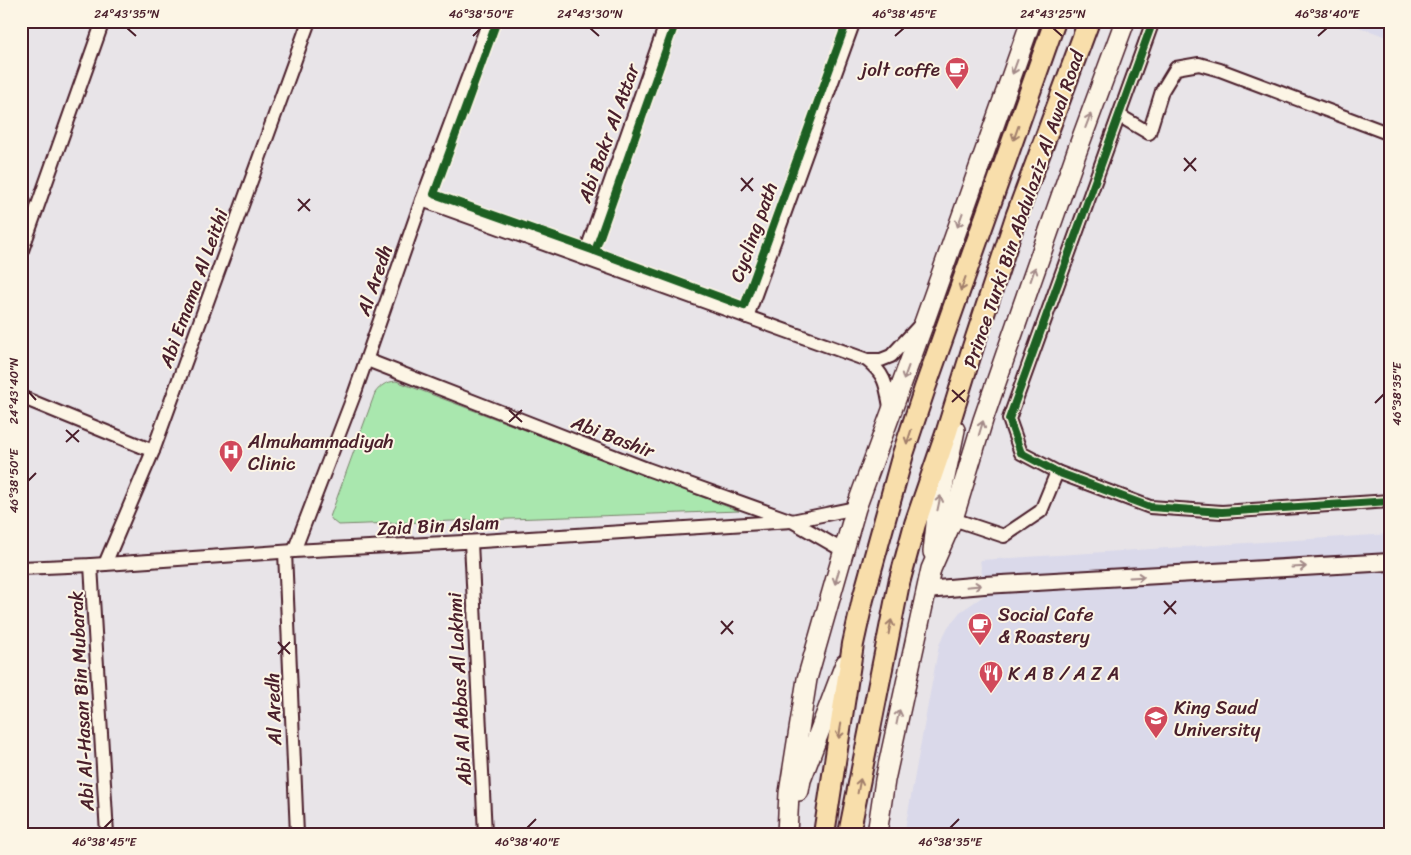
<svg xmlns="http://www.w3.org/2000/svg" width="1411" height="855" viewBox="0 0 1411 855" font-family="Sriracha,sans-serif">
<rect width="100%" height="100%" fill="#e8e4e8"/>
<filter id="ink" filterUnits="userSpaceOnUse"><feTurbulence type="fractalNoise" baseFrequency=".02" numOctaves="2"/><feDisplacementMap in="SourceGraphic" scale="10" xChannelSelector="R" yChannelSelector="G"/><feConvolveMatrix kernelMatrix="1 2 1 2 8 2 1 2 1" color-interpolation-filters="sRGB"/></filter>
<g filter="url(#ink)">
<g fill="#dad9ea">
<path d="M1342,21H1390V38Z"/>
<path d="M1390,534V834H904L939,645L948,627L960,612L985,595L980,560Z"/>
</g>
<path fill="#a9e7ae" stroke="#7a836c" d="M396,381L739,511L338,525L333,521L330,517L375,393C381,385 386,382 396,381Z"/>
<g fill="none" stroke-linecap="round" stroke-linejoin="round">
<defs>
<g id="minor">
<path d="M1153,21L1009,419L1021,453L1057,472L1150,507L1222,512L1390,501"/>
<path d="M1120,116L1149,133L1162,91L1176,68L1199,64L1220,70L1390,134"/>
<path d="M422,200L867,360C888,377 886,388 891,412"/>
<path d="M21,253L103,21"/>
<path d="M584,258L667,21"/>
<path d="M747,317L854,21"/>
<path d="M367,360L647,469L792,521L844,551"/>
<path d="M867,360H881L891,356L920,325"/>
<path d="M21,397L153,451"/>
<path d="M953,519L1004,536L1041,511L1057,472"/>
<path d="M471,542L485,834"/>
<path d="M294,551L354,395L422,200L489,21"/>
<path d="M285,552L297,834"/>
<path d="M105,564L153,451L309,21"/>
<path d="M91,565L107,834"/>
<path d="M21,568L91,565L294,551L482,541L792,521L856,508"/>
</g>
<path id="tertiary" d="M926,590L984,585L1390,562"/>
<g id="secondary">
<path d="M933,552L937,515L955,430"/>
<path d="M799,791L801,780L845,664"/>
<path d="M787,834L789,793L807,679L856,508L925,320L1031,21"/>
<path d="M877,834L885,780L931,569L953,519L983,420L1018,319L1077,151L1125,21"/>
</g>
<g id="primary">
<path d="M824,834L853,644L863,599L903,454L925,388L1055,21"/>
<path d="M849,834L899,583L915,524L946,434L973,347L1016,217L1089,21"/>
</g>
</defs>
<use href="#minor" stroke="#4a1f2b" stroke-width="16"/>
<use href="#tertiary" stroke="#4a1f2b" stroke-width="20"/>
<use href="#secondary" stroke="#4a1f2b" stroke-width="22"/>
<use href="#primary" stroke="#4a1f2b" stroke-width="24"/>
<use href="#minor" stroke="#fcf5e5" stroke-width="12"/>
<use href="#tertiary" stroke="#fcf5e5" stroke-width="16"/>
<use href="#secondary" stroke="#fcf5e5" stroke-width="19"/>
<use href="#primary" stroke="#f8deab" stroke-width="20"/>
<defs>
<g id="cycleway">
<path d="M497,21L434,194L595,251L676,21"/>
<path d="M1153,21L1009,419L1021,453L1057,472L1150,507L1222,512L1390,501"/>
<path d="M595,251L744,306L847,21"/>
</g>
</defs>
<use href="#cycleway" stroke="#fcf5e5" stroke-width="11"/>
<use href="#cycleway" stroke="#1b5e20" stroke-width="8"/>
</g>
<defs><path id="oneway-shaft" d="M-6 0H5M1.5-3L5.5 0L1.5 3" fill="none" stroke-width="1.6" stroke-linecap="round" stroke-linejoin="round" transform="scale(1.25)"/></defs>
<g stroke="#a38a88">
<use href="#oneway-shaft" transform="translate(1015 67) rotate(110)"/>
<use href="#oneway-shaft" transform="translate(1088 121) rotate(-69)"/>
<use href="#oneway-shaft" transform="translate(960 220) rotate(110)"/>
<use href="#oneway-shaft" transform="translate(1033 274) rotate(-71)"/>
<use href="#oneway-shaft" transform="translate(906 373) rotate(110)"/>
<use href="#oneway-shaft" transform="translate(981 428) rotate(-73)"/>
<use href="#oneway-shaft" transform="translate(939 503) rotate(-78)"/>
<use href="#oneway-shaft" transform="translate(1299 567) rotate(-3)"/>
<use href="#oneway-shaft" transform="translate(837 577) rotate(106)"/>
<use href="#oneway-shaft" transform="translate(1137 577) rotate(-3)"/>
<use href="#oneway-shaft" transform="translate(974 586) rotate(-5)"/>
<use href="#oneway-shaft" transform="translate(898 717) rotate(-78)"/>
</g>
<g stroke="#a17e6b">
<use href="#oneway-shaft" transform="translate(1016 133) rotate(109)"/>
<use href="#oneway-shaft" transform="translate(963 284) rotate(110)"/>
<use href="#oneway-shaft" transform="translate(909 437) rotate(108)"/>
<use href="#oneway-shaft" transform="translate(890 627) rotate(-79)"/>
<use href="#oneway-shaft" transform="translate(840 731) rotate(99)"/>
<use href="#oneway-shaft" transform="translate(859 786) rotate(-79)"/>
</g>
</g>
<path fill="none" stroke="#4a1f2b" stroke-width="2" d="M127,28L136,36M590,28L599,36M1053,28L1062,36M473,36L481,28M895,36L904,28M1318,36L1327,28M1184,158L1196,171M1184,171L1196,158M741,178L753,191M741,191L753,178M298,199L310,211M298,211L310,199M952,390L965,402M28,391L36,400M952,402L965,390M1375,403L1384,394M509,410L522,422M509,422L522,410M66,430L79,442M66,442L79,430M28,481L36,473M1164,601L1176,614M1164,614L1176,601M721,621L733,634M721,634L733,621M278,642L290,654M278,654L290,642M104,828L113,819M527,828L536,819M950,828L959,819"/>
<defs>
<symbol id="cafe-pin" viewBox="-11 -11 22 30"><path d="M0 17L-7.5 6A9.5 9.5 0 1 1 7.5 6Z" fill="#d1495b" stroke="#fcf5e5"/><path d="M-5.5-4.5H6V0H3Q3 3.5 0 3.5H-2.5Q-5.5 3.5-5.5 0ZM3-3.2v2h1.7v-2ZM-6 4.5H4V6H-6Z" fill="#fff"/></symbol>
<symbol id="hospital-pin" viewBox="-11 -11 22 30"><path d="M0 17L-7.5 6A9.5 9.5 0 1 1 7.5 6Z" fill="#d1495b" stroke="#fcf5e5"/><path d="M-5-5h3v3.5h4V-5h3V5h-3V1.5h-4V5h-3Z" fill="#fff"/></symbol>
<symbol id="restaurant-pin" viewBox="-11 -11 22 30"><path d="M0 17L-7.5 6A9.5 9.5 0 1 1 7.5 6Z" fill="#d1495b" stroke="#fcf5e5"/><path d="M-5-6h1v4h1v-4h1v4h1v-4h1v5L-1.5 .5V6h-2V.5L-5-1ZM5-6V6H3V1.5H1.5Q1.5-4 5-6Z" fill="#fff"/></symbol>
<symbol id="university-pin" viewBox="-11 -11 22 30"><path d="M0 17L-7.5 6A9.5 9.5 0 1 1 7.5 6Z" fill="#d1495b" stroke="#fcf5e5"/><path d="M0-5L7-2L0 1L-7-2ZM-4 1L0 2.5L4 1V4Q0 6-4 4Z" fill="#fff"/></symbol>
</defs>
<g fill-rule="evenodd">
<use href="#cafe-pin" x="943" y="55" width="28" height="38"/>
<use href="#hospital-pin" x="217" y="438" width="28" height="38"/>
<use href="#cafe-pin" x="966" y="611" width="28" height="38"/>
<use href="#restaurant-pin" x="977" y="659" width="28" height="38"/>
<use href="#university-pin" x="1142" y="704" width="28" height="38"/>
</g>
<g text-anchor="middle" stroke-width="4" stroke-linejoin="round" paint-order="stroke">
<g font-size="19" fill="#4a1f2b" stroke="#fcf5e5" text-anchor="start">
<text x="940" y="76" text-anchor="end">jolt coffe</text>
<text x="248" y="448">Almuhammadiyah<tspan x="248" dy="22">Clinic</tspan></text>
<text x="998" y="621">Social Cafe<tspan x="998" dy="22">&amp; Roastery</tspan></text>
<text x="1008" y="680">K A B / A Z A</text>
<text x="1174" y="714">King Saud<tspan x="1174" dy="22">University</tspan></text>
</g>
<g font-size="19" fill="#4a1f2b" stroke="#fcf5e5">
<text transform="translate(608 133) rotate(-70)" y="7">Abi Bakr Al Attar</text>
<text transform="translate(1023 209) rotate(-71)" y="7">Prince Turki Bin Abdulaziz Al Awal Road</text>
<text transform="translate(753 232) rotate(-70)" y="7">Cycling path</text>
<text transform="translate(374 280) rotate(-71)" y="7">Al Aredh</text>
<text transform="translate(193 288) rotate(-70)" y="7">Abi Emama Al Leithi</text>
<text transform="translate(613 436) rotate(21)" y="7">Abi Bashir</text>
<text transform="translate(438 525) rotate(-3)" y="7">Zaid Bin Aslam</text>
<text transform="translate(459 689) rotate(-93)" y="7">Abi Al Abbas Al Lakhmi</text>
<text transform="translate(81 701) rotate(-93)" y="7">Abi Al-Hasan Bin Mubarak</text>
<text transform="translate(273 709) rotate(-92)" y="7">Al Aredh</text>
</g>
</g>
<rect width="1411" height="855" fill="none" stroke="#fcf5e5" stroke-width="55"/>
<rect x="28" y="28" width="1356" height="800" fill="none" stroke="#4a1f2b" stroke-width="2"/>
<g font-size="12" text-anchor="middle" fill="#4a1f2b">
<text x="127" y="18">24°43'35"N</text>
<text x="481" y="18">46°38'50"E</text>
<text x="590" y="18">24°43'30"N</text>
<text x="904" y="18">46°38'45"E</text>
<text x="1053" y="18">24°43'25"N</text>
<text x="1327" y="18">46°38'40"E</text>
<text transform="translate(14 391) rotate(-90)" y="4">24°43'40"N</text>
<text transform="translate(1397 394) rotate(-90)" y="4">46°38'35"E</text>
<text transform="translate(14 481) rotate(-90)" y="4">46°38'50"E</text>
<text x="104" y="846">46°38'45"E</text>
<text x="527" y="846">46°38'40"E</text>
<text x="950" y="846">46°38'35"E</text>
</g>
</svg>
